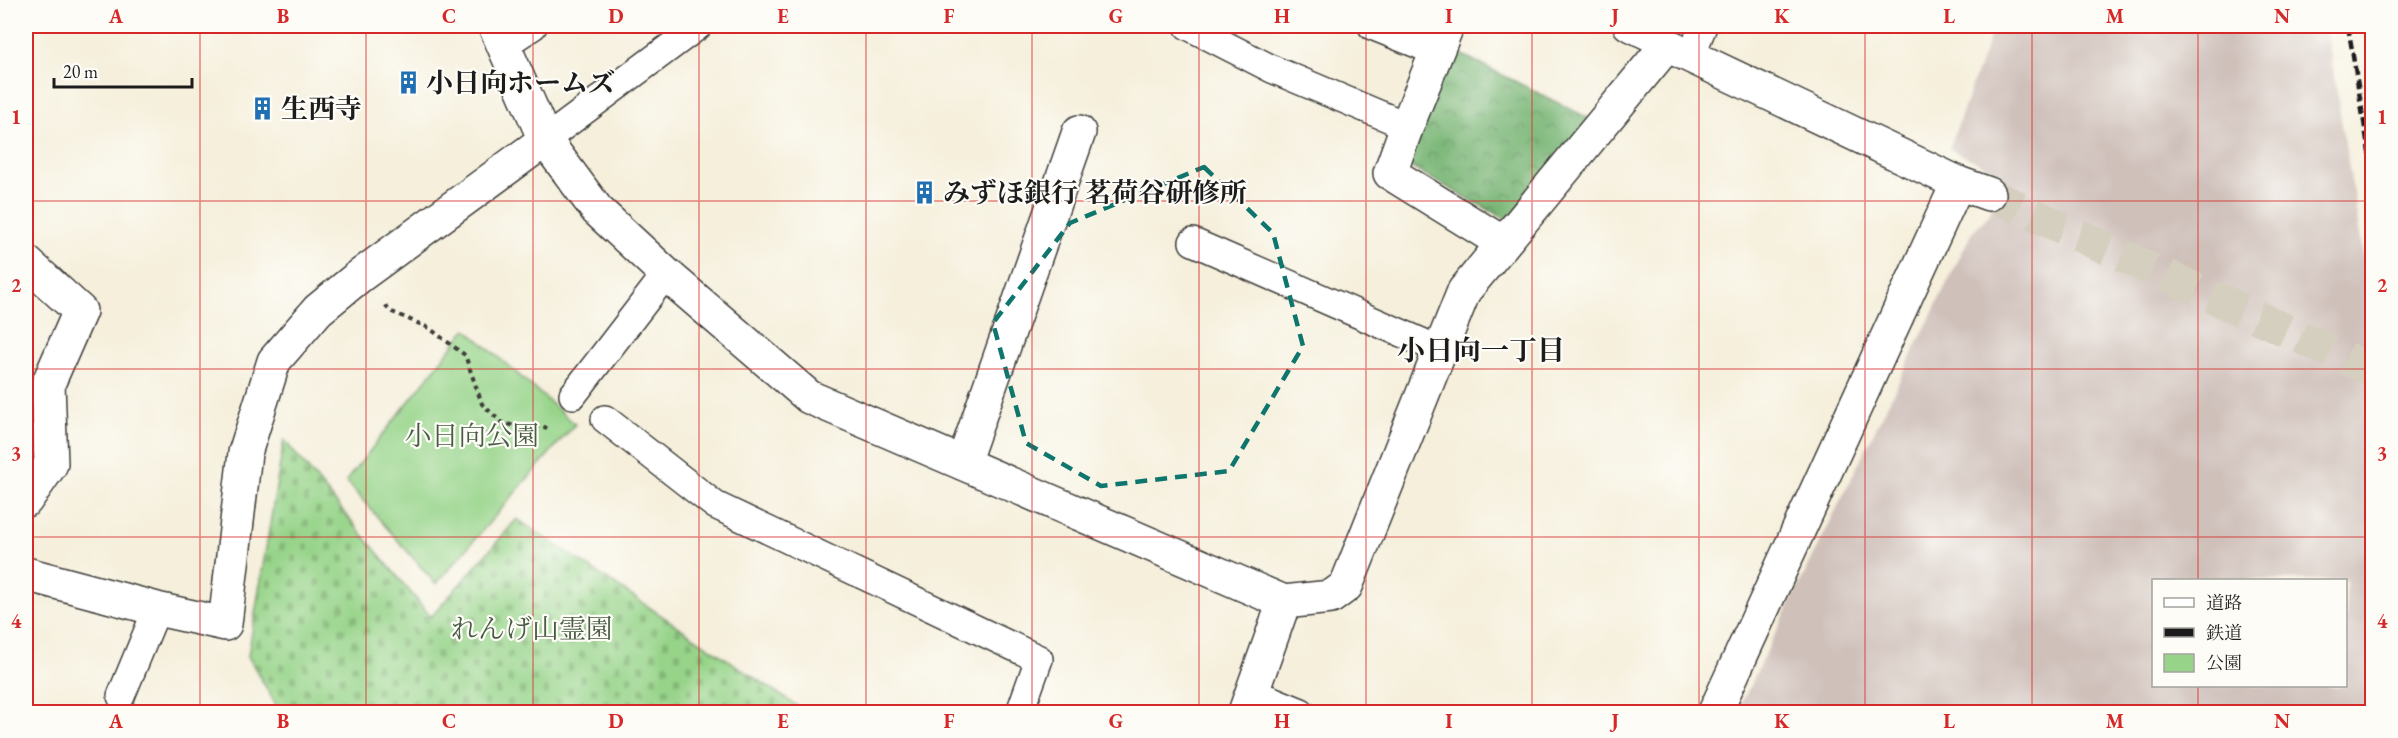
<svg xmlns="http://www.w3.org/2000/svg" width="2398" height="738" viewBox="0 0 2398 738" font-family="'EB Garamond','Noto Serif JP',serif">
<defs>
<pattern id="forest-crowns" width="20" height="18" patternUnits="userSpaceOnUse" patternTransform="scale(1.5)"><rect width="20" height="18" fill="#79b676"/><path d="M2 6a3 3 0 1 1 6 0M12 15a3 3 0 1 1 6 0" fill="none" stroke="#629360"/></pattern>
<pattern id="cemetery-stones" width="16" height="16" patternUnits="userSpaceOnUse" patternTransform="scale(1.5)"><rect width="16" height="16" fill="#97d48a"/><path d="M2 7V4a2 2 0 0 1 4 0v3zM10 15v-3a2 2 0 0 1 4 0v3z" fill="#82b576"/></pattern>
</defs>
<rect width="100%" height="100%" fill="#fdfcf7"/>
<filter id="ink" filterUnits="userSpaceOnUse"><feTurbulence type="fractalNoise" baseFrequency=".0167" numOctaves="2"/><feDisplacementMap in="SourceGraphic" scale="12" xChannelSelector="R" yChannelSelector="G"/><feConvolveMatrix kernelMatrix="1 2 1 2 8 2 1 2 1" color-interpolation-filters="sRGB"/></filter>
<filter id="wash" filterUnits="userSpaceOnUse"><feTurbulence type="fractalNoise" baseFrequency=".008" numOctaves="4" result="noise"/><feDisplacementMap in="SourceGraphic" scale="24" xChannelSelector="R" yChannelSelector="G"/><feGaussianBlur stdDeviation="1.35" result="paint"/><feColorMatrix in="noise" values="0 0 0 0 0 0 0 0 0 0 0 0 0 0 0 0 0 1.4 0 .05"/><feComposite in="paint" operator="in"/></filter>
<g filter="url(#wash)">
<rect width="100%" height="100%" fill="#f5efdb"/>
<path fill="#cfc0ba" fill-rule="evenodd" d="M1994,26H2326L2372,308V712H1737L1972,232L1989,215L2003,174L1949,149ZM2154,580H2346V686H2154Z"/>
<path fill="url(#forest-crowns)" stroke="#4a6949" stroke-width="1.5" d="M1451,49L1590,119L1511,222L1405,164Z"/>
<path fill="url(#cemetery-stones)" stroke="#5a7853" stroke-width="1.5" d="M284,440L431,617L517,519L806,712H280L248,656Z"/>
<path fill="#97d48a" stroke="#5a7853" stroke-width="1.5" d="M466,329L575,424L436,584L346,481Z"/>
</g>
<g filter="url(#ink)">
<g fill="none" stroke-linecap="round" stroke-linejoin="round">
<path stroke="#d4cfbe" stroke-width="33" stroke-dasharray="33 16" stroke-linecap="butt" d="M1989,194L2372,370"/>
<defs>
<g id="service">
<path d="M1188,26L1272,69L1407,126"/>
<path d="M1372,26L1437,52"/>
<path d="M1627,26L1667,45"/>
<path d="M504,45L533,26"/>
<path d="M1691,56L1703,26"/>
<path d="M545,140L698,26"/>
<path d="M1193,242L1440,350"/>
<path d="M573,395L666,274"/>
<path d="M605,419L715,505L1039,659L1020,712"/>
<path d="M1252,692L1301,712"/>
<path d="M121,696L157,609"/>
</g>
<g id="minor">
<path d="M495,26L545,140L597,210L666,274L809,397L1284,602L1331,597L1346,586L1464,291L1667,45L1958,183L1989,194"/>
<path d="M1447,26L1407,126L1390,173L1503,243"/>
<path d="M26,262L80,311L48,384L51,464L26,500"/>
<path d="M963,463L1079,132"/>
<path d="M26,574L157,609L225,624L245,453L274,361L318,310L357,278L545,140"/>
<path d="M1245,712L1284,602"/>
<path d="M1715,712L1958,183"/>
</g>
</defs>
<use href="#service" stroke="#3d3c39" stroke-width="30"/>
<use href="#minor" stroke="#3d3c39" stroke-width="36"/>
<path stroke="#3d3c39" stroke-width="4" stroke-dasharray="4.5 4.5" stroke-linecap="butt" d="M385,306L392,312L429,328L465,355L482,404L501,422L528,430L545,428L548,423"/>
<use href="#service" stroke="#fff" stroke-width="27"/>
<use href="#minor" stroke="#fff" stroke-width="33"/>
<g stroke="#1c1c1c" stroke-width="4.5" stroke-dasharray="9 4.5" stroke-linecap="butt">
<path d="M2348,26L2372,170"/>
<path d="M2371,26L2372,37"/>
</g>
</g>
</g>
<path fill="none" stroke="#0f766e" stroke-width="4.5" stroke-dasharray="12 8" stroke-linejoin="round" d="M1204,167L1273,233L1303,346L1229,471L1101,486L1026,443L993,323L1070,223Z"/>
<path fill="none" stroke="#d62828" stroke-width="1.5" stroke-opacity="0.55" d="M200,26V712M366,26V712M533,26V712M699,26V712M866,26V712M1032,26V712M1199,26V712M1366,26V712M1532,26V712M1699,26V712M1865,26V712M2032,26V712M2198,26V580M26,201H2372M26,369H2372M26,537H2372M2198,686V712"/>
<defs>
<symbol id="building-bare" viewBox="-9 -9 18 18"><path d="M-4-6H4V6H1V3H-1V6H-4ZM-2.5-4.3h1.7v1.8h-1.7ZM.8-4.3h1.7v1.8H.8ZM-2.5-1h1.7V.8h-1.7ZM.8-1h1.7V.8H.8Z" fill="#1f6fb2" stroke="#fdfcf7" stroke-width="2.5" paint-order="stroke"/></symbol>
</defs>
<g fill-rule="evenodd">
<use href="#building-bare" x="392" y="66" width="33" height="33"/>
<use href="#building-bare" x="246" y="92" width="33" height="33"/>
<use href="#building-bare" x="908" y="176" width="33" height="33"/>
</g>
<g text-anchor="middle" stroke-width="4.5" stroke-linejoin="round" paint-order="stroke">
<g font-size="27" font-weight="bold" fill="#1c1c1c" stroke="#fdfcf7" text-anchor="start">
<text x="426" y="92">小日向ホームズ</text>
<text x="281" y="118">生西寺</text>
<text x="943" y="202">みずほ銀行 茗荷谷研修所</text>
</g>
<g font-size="27" fill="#475c42" stroke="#fdfcf7">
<text x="472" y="445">小日向公園</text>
<text x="532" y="638">れんげ山霊園</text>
</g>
<g font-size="28" font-weight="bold" fill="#1c1c1c" stroke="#fdfcf7">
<text x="1481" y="360">小日向一丁目</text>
</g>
</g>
<rect width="2398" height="738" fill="none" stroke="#fdfcf7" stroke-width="66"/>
<rect x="2152" y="579" width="195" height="108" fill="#fdfcf7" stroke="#a3a29f" stroke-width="1.5"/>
<rect x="2164" y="598" width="30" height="9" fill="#ffffff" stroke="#a3a29f" stroke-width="1.5"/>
<text x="2206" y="609" font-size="18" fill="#1c1c1c">道路</text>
<rect x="2164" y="628" width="30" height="9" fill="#1c1c1c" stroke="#a3a29f" stroke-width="1.5"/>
<text x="2206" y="639" font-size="18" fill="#1c1c1c">鉄道</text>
<rect x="2164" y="654" width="30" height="18" fill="#97d48a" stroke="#a3a29f" stroke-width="1.5"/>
<text x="2206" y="669" font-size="18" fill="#1c1c1c">公園</text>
<path d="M54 78v9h138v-9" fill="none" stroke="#1c1c1c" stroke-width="3"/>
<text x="63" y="78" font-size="18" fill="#1c1c1c" stroke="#fdfcf7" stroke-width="4.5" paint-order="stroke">20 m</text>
<rect x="33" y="33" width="2332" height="672" fill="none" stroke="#d62828" stroke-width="2"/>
<g font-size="20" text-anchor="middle" font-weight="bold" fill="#d62828">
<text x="116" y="23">A</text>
<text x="283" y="23">B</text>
<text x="449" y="23">C</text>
<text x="616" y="23">D</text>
<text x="783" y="23">E</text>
<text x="949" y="23">F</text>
<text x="1116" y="23">G</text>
<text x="1282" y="23">H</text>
<text x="1449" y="23">I</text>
<text x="1615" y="23">J</text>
<text x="1782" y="23">K</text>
<text x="1949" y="23">L</text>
<text x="2115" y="23">M</text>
<text x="2282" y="23">N</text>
<text x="16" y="124">1</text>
<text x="2382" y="124">1</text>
<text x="16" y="292">2</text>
<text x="2382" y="292">2</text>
<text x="16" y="460">3</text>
<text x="2382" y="460">3</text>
<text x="16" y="628">4</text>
<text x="2382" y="628">4</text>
<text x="116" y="728">A</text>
<text x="283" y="728">B</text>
<text x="449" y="728">C</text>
<text x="616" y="728">D</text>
<text x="783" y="728">E</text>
<text x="949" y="728">F</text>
<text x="1116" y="728">G</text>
<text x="1282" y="728">H</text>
<text x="1449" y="728">I</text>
<text x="1615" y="728">J</text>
<text x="1782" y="728">K</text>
<text x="1949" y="728">L</text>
<text x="2115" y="728">M</text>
<text x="2282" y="728">N</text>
</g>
</svg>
